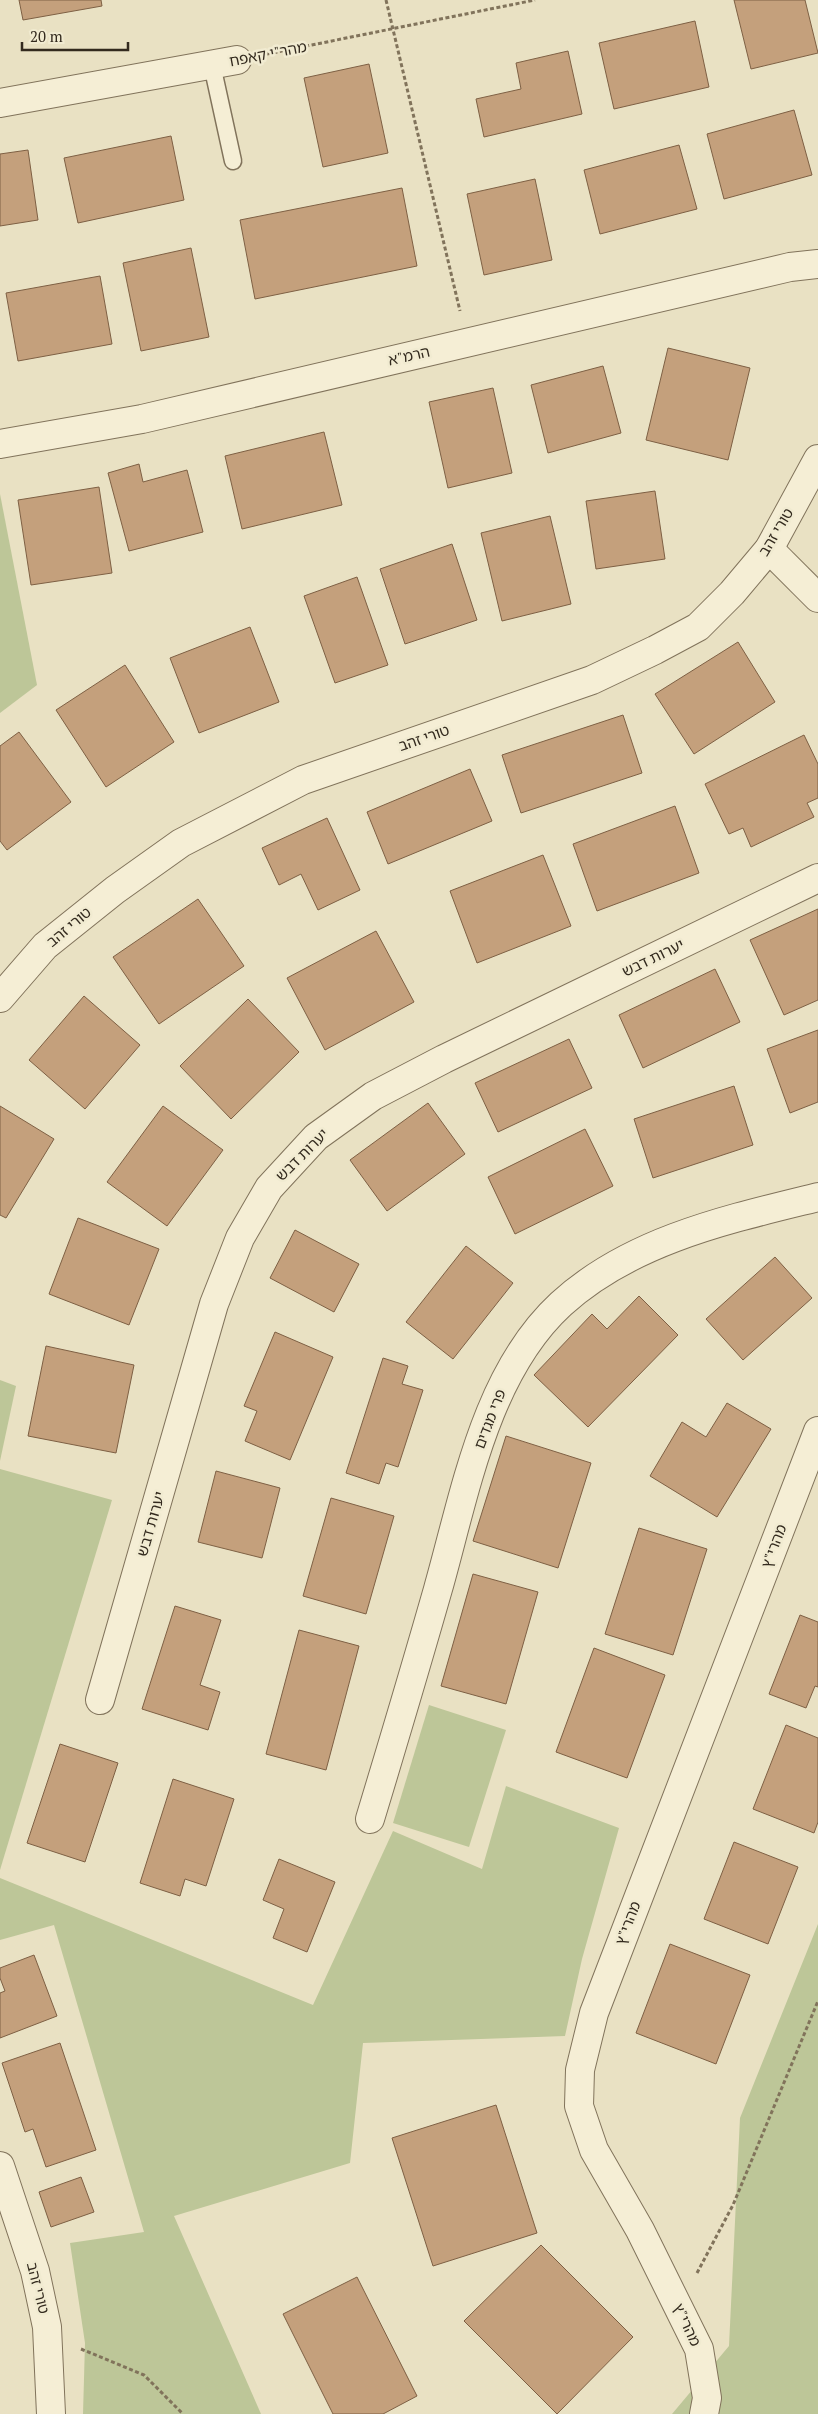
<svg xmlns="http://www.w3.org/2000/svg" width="818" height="2414" viewBox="0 0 818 2414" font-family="'PT Serif','Noto Sans Hebrew',serif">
<rect width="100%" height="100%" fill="#e9e1c3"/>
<g fill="#bdc698">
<path d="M0,494L37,685L0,713Z"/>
<path d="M0,1380L16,1386L0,1461Z"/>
<path d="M0,1469L112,1500L0,1870Z"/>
<path d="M429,1705L506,1730L469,1847L393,1823Z"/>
<path d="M506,1786L619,1828L582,1959L565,2036L363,2043L350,2163L174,2216L261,2414H83L85,2343L70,2243L144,2232L54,1925L0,1940V1878L313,2005L393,1831L482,1869Z"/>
<path d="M818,1924V2414H672L729,2346L740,2118Z"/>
</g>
<g fill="#c4a07c" stroke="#7e6044">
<path d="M19,0H101L102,6L23,20Z"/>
<path d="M734,0H805L818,53L751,69Z"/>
<path d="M695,21L709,87L614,109L599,43Z"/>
<path d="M568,51L582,114L484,137L476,99L521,89L516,63Z"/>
<path d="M369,64L388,153L323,167L304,78Z"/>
<path d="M794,110L812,175L724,199L707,134Z"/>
<path d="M171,136L184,200L78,223L64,158Z"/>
<path d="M679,145L697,209L600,234L584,170Z"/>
<path d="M28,150L38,220L0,226V154Z"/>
<path d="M535,179L552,260L484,275L467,194Z"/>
<path d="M402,188L417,266L255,299L240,220Z"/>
<path d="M191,248L209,337L141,351L123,263Z"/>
<path d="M100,276L112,344L18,361L6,293Z"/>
<path d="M668,348L750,368L728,460L646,440Z"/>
<path d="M603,366L621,433L548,453L531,385Z"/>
<path d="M493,388L512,473L448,488L429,402Z"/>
<path d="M324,432L342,505L242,529L225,456Z"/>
<path d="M139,464L143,482L187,470L203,532L129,551L108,473Z"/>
<path d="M99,487L112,573L31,585L18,500Z"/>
<path d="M655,491L665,559L596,569L586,501Z"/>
<path d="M550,516L571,604L502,621L481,533Z"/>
<path d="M452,544L477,620L405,644L380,569Z"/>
<path d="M357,577L388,665L335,683L304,596Z"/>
<path d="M250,627L279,702L199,733L170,658Z"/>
<path d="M738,642L775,702L694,754L655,694Z"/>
<path d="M125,665L174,742L106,787L56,710Z"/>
<path d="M623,715L642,773L521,813L502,755Z"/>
<path d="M19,732L71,802L7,850L0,841V746Z"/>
<path d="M804,735L818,764V798L807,803L814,817L751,847L743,828L729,834L705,784Z"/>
<path d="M470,769L492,821L388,864L367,812Z"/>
<path d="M675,806L699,873L597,911L573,844Z"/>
<path d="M327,818L360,890L318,910L301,874L279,885L262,848Z"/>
<path d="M543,855L571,926L477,963L450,891Z"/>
<path d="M198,899L244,966L159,1024L113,957Z"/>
<path d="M818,909V1000L784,1015L750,940Z"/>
<path d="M376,931L414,1002L325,1050L287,978Z"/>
<path d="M715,969L740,1022L643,1068L619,1015Z"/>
<path d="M84,996L140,1045L85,1109L29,1060Z"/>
<path d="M248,999L299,1052L231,1119L180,1066Z"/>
<path d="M818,1030V1102L790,1113L767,1049Z"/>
<path d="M569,1039L592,1088L498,1132L475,1083Z"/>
<path d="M734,1086L753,1145L653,1178L634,1119Z"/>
<path d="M428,1103L465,1154L387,1211L350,1160Z"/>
<path d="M0,1106L54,1139L6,1218L0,1215Z"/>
<path d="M163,1106L223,1150L167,1226L107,1182Z"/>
<path d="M585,1129L613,1186L515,1234L488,1177Z"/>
<path d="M78,1218L159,1249L129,1325L49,1294Z"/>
<path d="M295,1230L359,1264L334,1312L270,1278Z"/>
<path d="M466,1246L513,1283L453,1359L406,1322Z"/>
<path d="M775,1257L812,1298L743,1360L706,1319Z"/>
<path d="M639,1296L678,1335L588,1427L534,1375L592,1314L607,1329Z"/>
<path d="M275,1332L333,1357L290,1460L245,1441L257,1411L244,1406Z"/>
<path d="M46,1346L134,1365L116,1453L28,1436Z"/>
<path d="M383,1358L408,1366L402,1384L423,1390L398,1467L386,1463L379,1484L346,1473Z"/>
<path d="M727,1403L771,1429L717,1517L650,1476L682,1422L706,1437Z"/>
<path d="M506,1436L591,1463L558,1568L473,1541Z"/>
<path d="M216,1471L280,1488L262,1558L198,1542Z"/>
<path d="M331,1498L394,1516L366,1614L303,1596Z"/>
<path d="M639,1528L707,1549L673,1655L605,1634Z"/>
<path d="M473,1574L538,1592L506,1704L441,1686Z"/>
<path d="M175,1606L221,1620L200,1685L220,1692L208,1730L142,1709Z"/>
<path d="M800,1615L818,1622V1687L815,1686L806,1708L769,1694Z"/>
<path d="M299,1630L359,1646L326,1770L266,1754Z"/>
<path d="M594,1648L665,1675L627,1778L556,1752Z"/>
<path d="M786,1725L818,1738V1822L814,1833L753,1809Z"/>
<path d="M60,1744L118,1763L85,1862L27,1843Z"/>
<path d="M173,1779L234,1799L206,1886L185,1879L180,1896L140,1883Z"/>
<path d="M734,1842L798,1867L768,1944L704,1919Z"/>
<path d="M279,1859L335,1882L307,1952L273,1938L284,1909L263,1900Z"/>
<path d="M670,1944L750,1975L716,2064L636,2033Z"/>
<path d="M34,1955L57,2016L0,2038V1993L5,1991L0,1978V1968Z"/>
<path d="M60,2043L96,2150L46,2167L33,2129L25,2132L2,2063Z"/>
<path d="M496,2105L537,2233L433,2266L392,2138Z"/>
<path d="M81,2177L94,2212L51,2227L39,2192Z"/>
<path d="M541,2245L633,2337L557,2414L464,2321Z"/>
<path d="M357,2277L417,2396L383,2414H333L283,2314Z"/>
</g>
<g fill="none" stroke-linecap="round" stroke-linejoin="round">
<defs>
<path id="service" d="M212,65L233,161"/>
<g id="minor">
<path d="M0,103L237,60"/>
<path d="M769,549L818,598"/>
<path d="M0,998L45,946L115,890L181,843L303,780L592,680L655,650L698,627L732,593L769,549L818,459"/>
<path d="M100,1700L214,1304L240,1238L269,1188L316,1137L373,1096L444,1059L818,878"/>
<path d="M370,1819C393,1743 416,1666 438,1589C465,1494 485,1374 561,1304C631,1240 729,1219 818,1197"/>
<path d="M0,2166L35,2271L47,2327L51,2414"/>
<path d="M704,2414L707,2398L699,2349L640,2230L594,2150L579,2106L580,2070L594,2013L818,1431"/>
</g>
<path id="tertiary" d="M0,444L142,419L790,267L818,264"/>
</defs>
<use href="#service" stroke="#81735b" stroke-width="19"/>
<use href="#minor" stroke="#81735b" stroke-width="30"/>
<use href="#tertiary" stroke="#81735b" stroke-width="30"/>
<g stroke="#81735b" stroke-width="3" stroke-dasharray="4 2.5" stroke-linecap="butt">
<path d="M386,0L460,311"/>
<path d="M267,54L535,0"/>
<path d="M697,2273L733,2205L818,2001"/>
<path d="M81,2349L144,2375L183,2414"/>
</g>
<use href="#service" stroke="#f5eed5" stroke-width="16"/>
<use href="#minor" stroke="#f5eed5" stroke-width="28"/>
<use href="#tertiary" stroke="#f5eed5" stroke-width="28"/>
</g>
<g text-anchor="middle" stroke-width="5" stroke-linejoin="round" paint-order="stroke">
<g font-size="15" fill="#332a1e" stroke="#f1ebd1">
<text transform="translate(268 54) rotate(-11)" y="5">מהר"י קאפח</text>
<text transform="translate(409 356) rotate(-13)" y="5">הרמ"א</text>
<text transform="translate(776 532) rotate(-59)" y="5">טורי זהב</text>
<text transform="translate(424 738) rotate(-19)" y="5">טורי זהב</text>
<text transform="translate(69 927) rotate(-40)" y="5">טורי זהב</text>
<text transform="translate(653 958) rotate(-26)" y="5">יערות דבש</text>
<text transform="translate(302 1155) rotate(-45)" y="5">יערות דבש</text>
<text transform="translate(490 1419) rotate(-69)" y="5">פרי מגדים</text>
<text transform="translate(151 1524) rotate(-74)" y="5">יערות דבש</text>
<text transform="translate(774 1546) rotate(-69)" y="5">מהרי"ץ</text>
<text transform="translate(628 1923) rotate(-69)" y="5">מהרי"ץ</text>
<text transform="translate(38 2288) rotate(76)" y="5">טורי זהב</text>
<text transform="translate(687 2325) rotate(65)" y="5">מהרי"ץ</text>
</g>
</g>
<path d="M22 42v8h106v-8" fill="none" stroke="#332a1e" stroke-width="2.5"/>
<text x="30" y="42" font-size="15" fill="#332a1e" stroke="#f1ebd1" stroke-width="4" paint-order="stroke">20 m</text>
</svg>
